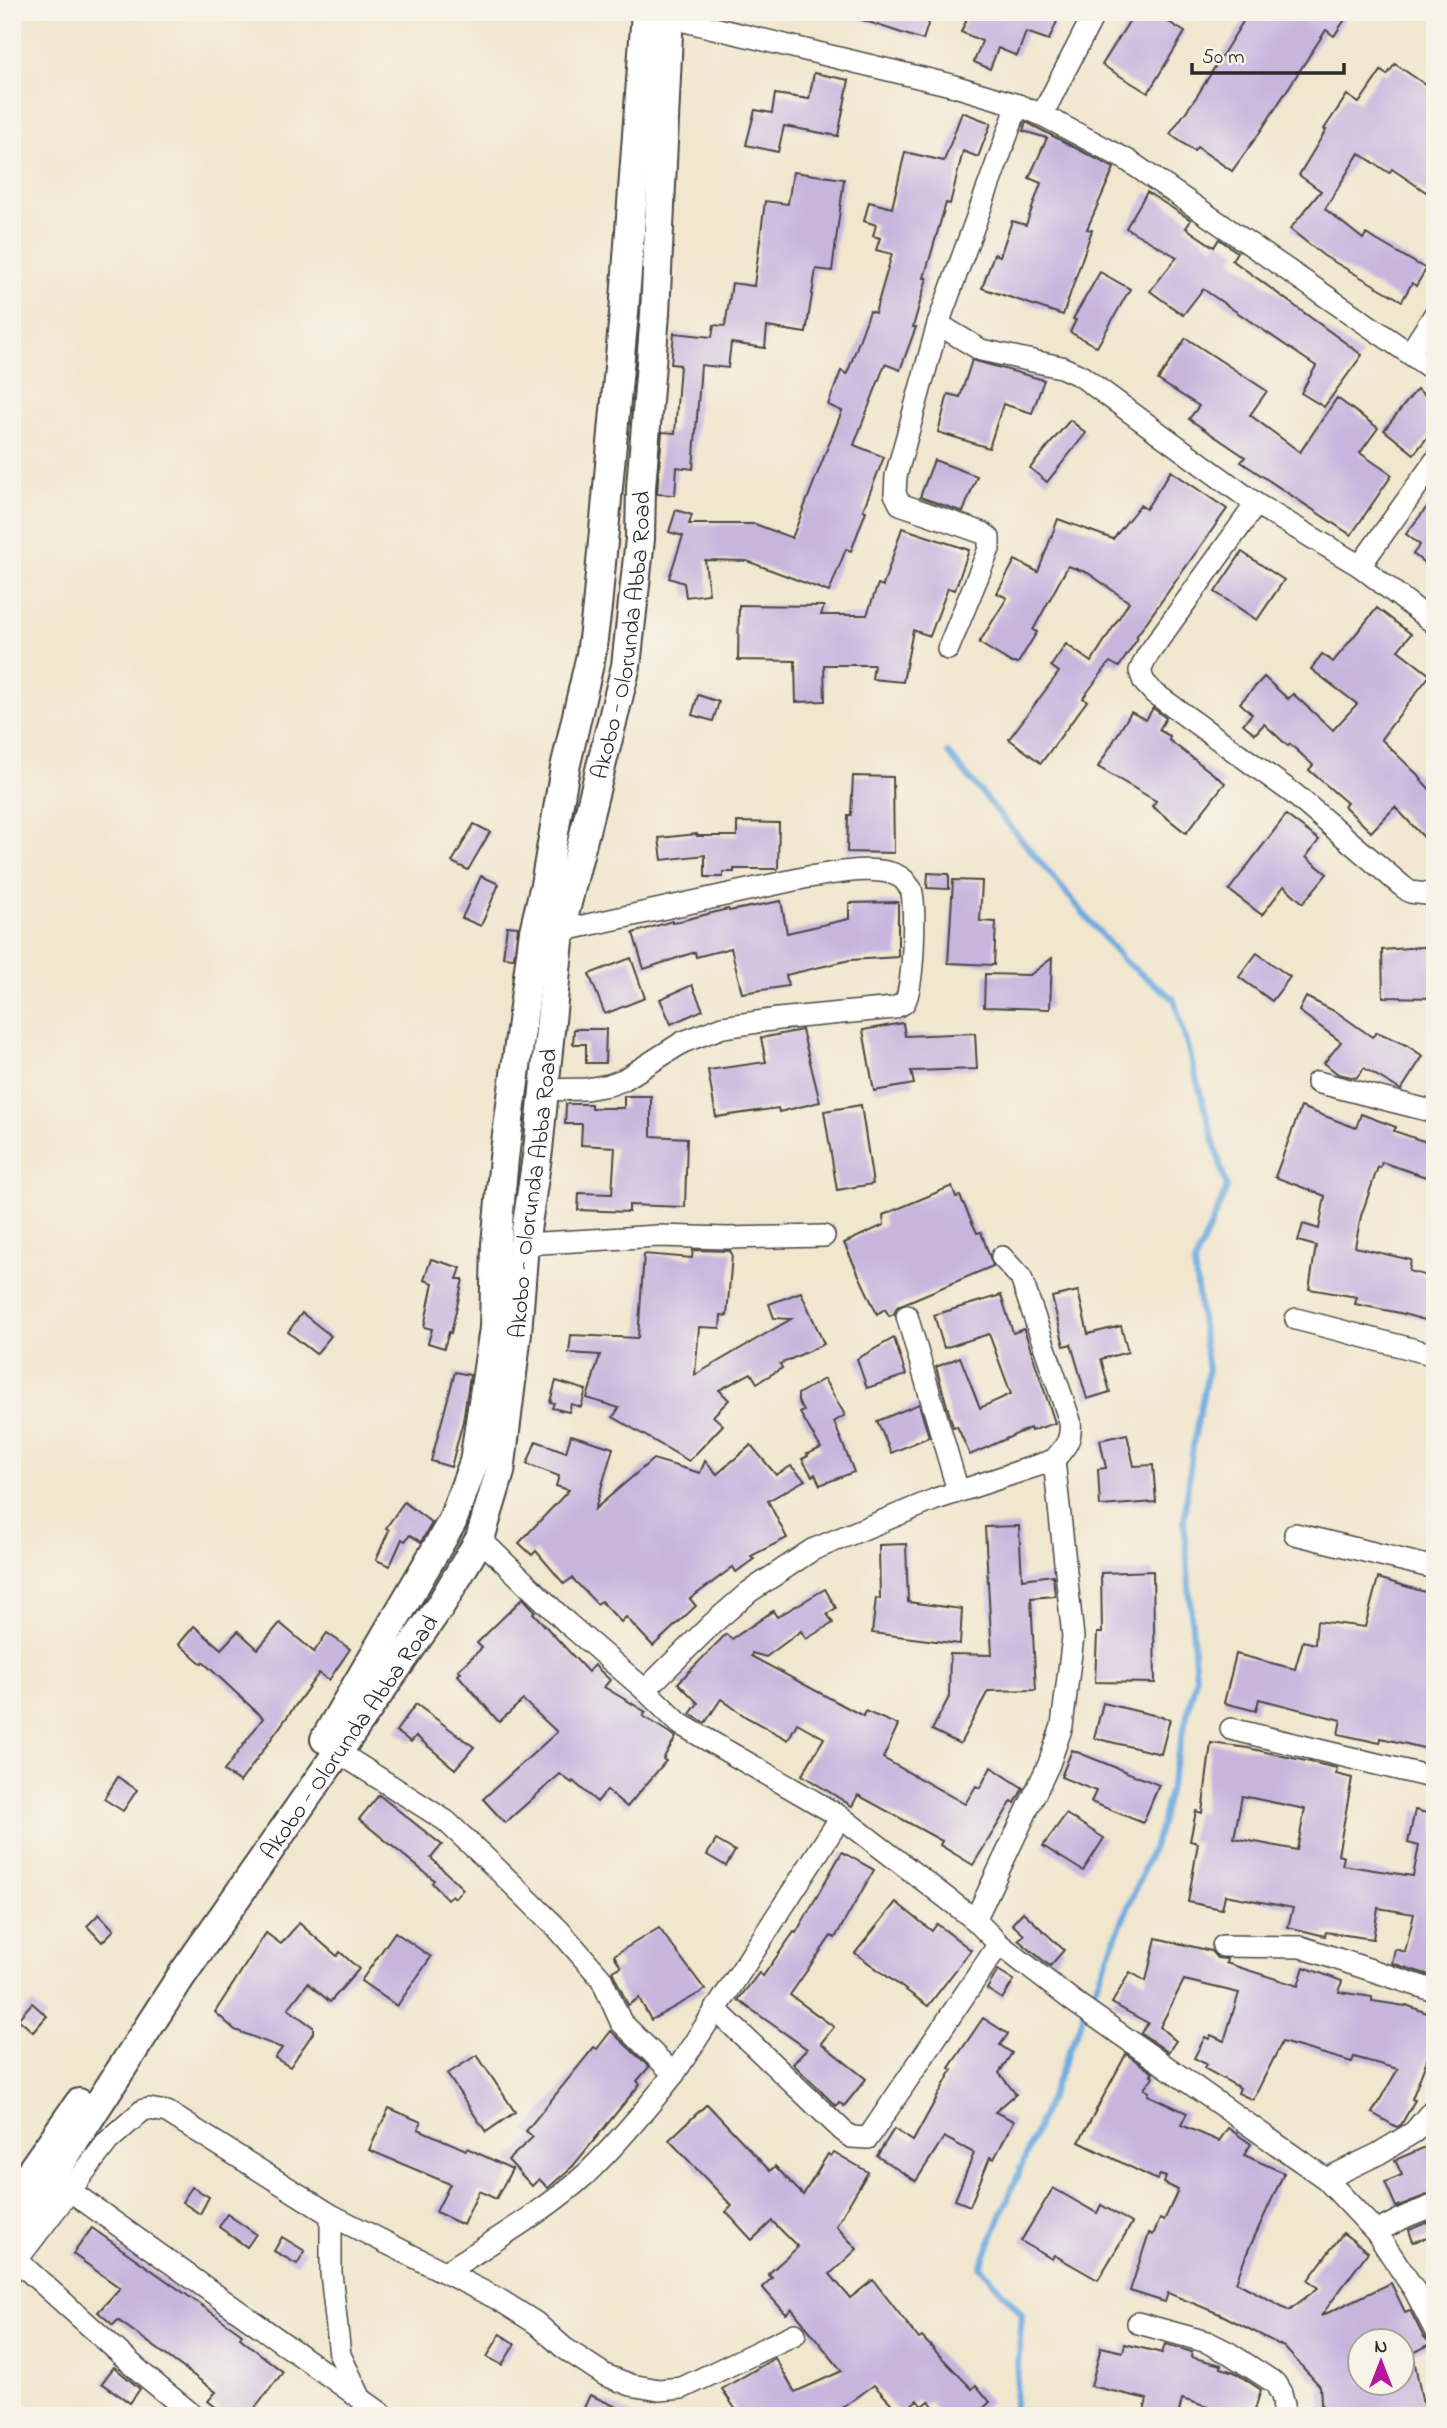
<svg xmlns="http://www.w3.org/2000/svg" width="1447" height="2428" viewBox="0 0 1447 2428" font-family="'Indie Flower',sans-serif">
<rect width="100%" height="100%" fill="#f7f3e8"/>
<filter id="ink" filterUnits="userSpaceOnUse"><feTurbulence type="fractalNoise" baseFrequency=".0143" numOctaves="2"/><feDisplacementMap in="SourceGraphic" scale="14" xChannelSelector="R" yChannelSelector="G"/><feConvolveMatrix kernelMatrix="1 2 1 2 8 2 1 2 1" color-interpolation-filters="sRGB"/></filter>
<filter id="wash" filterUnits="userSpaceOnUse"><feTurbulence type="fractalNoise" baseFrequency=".00686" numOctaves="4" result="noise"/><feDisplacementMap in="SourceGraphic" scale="28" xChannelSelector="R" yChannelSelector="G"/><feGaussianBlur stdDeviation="1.57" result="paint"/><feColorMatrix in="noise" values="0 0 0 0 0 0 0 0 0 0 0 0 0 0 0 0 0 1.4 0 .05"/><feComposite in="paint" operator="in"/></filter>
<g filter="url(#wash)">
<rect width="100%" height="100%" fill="#f1e6ce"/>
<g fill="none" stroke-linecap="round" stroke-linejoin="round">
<path stroke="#6daadf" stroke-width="6" d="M948,753L1123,960L1174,999L1227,1188L1194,1264L1208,1371L1193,1445L1184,1520L1196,1678L1159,1832L980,2267L1022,2314L1014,2416"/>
</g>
<g id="blocks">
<g fill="#c7b5de" fill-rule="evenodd">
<path d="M853,12H932L923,40L853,17Z"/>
<path d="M970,12H1061L1049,40L1026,32L1017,56L998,48L990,69L974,62L982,41L961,32Z"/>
<path d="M1135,12H1152L1185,32L1148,93L1102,65Z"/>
<path d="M1249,12H1350L1334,36L1326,30L1260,132L1232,171L1197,147L1194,151L1170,134L1197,96Z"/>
<path d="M1395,64L1435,91V198L1392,169L1389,173L1359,153L1325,209L1363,239L1366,234L1426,269L1416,286L1412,283L1402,301L1324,256L1290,229L1321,191L1299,175L1326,130L1324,129L1347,95L1359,103L1381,71L1387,75Z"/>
<path d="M814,73L849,80L838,136L784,126L778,152L746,145L755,110L772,113L775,94L809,99Z"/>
<path d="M962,112L991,123L978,157L963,151L950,204L946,203L924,278H927L913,327H916L900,370L885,364L854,445L884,457L863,510L866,511L851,551L846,549L829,592L747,561L705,560L709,594L686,597L684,583L669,578L683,536L669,532L676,510L692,515L689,524H755L792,538L842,411L828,405L841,371L847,374L870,311L875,313L892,254L876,250L880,238L873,236L876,225L864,221L869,202L892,208L905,152L944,161Z"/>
<path d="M1026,122L1114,168L1087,229L1092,230L1063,315L982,288L994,254L1000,256L1012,221L1026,225L1041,183L1029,178L1047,138L1023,131Z"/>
<path d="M793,172L844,179L832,271L816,269L806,333L767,327L765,348L731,343L728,368L701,365L693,469L677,467L675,495L657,494L662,432L675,433L680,365L671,364L674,333L712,337L714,325L725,326L732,283L754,286L765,201L788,204Z"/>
<path d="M1147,192L1191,220L1186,228L1214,247L1219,239L1237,252L1232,260L1362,355L1324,407L1301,393L1316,366L1203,289L1183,315L1150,291L1177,257L1126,228Z"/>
<path d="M1100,272L1130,289L1097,347L1070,332L1076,320L1073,319Z"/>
<path d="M1186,338L1267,391L1250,415L1300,452L1337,398L1378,428L1360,453L1392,475L1351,535L1241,462L1245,457L1189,419L1199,406L1158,380Z"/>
<path d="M972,360L1044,380L1032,413L1003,404L989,448L938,432L948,394L960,397Z"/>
<path d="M1417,389L1435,403V428L1414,454L1384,430Z"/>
<path d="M1070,420L1086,433L1047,482L1030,468Z"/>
<path d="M934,460L977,476L963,512L920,497Z"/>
<path d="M1171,471L1227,509L1136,637L1138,638L1119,667L1110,662L1083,698L1087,701L1041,763L1009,739L1059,672L1051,666L1066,644L1091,662L1129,602L1088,573L1068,566L1033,630L1037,632L1018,663H1012L979,643L1007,598L997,593L1015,560L1038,572L1058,519L1113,539L1140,505L1146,509Z"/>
<path d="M1435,497V571L1413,554L1420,545L1406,534Z"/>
<path d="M902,528L969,550L955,590L948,588L930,636L913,630L903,682L872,679L874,665H824L825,701L796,702L795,661L738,660L739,605L824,606L821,615H867L878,584L883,586Z"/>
<path d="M1242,552L1284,580L1257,620L1215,592Z"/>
<path d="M1377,608L1411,634L1398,650L1430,675L1381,739L1422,779L1421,780L1435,795V849L1395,807L1371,832L1344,806L1347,803L1309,770L1313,765L1290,744L1288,746L1264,724L1255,734L1243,724L1252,714L1240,703L1264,677L1288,699L1293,694L1333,730L1357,704L1311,669L1322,654L1333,662Z"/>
<path d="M698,695L719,702L713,721L692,715Z"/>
<path d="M1153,708L1166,718L1159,730L1170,736L1169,740L1225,783L1186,833L1152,806L1156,801L1098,767L1131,712L1146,720Z"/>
<path d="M853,776L893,777L894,853L847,852L848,815H851Z"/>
<path d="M1286,815L1319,840L1306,857L1327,874L1303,903L1284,886L1262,915L1229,890Z"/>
<path d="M737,822L779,823L778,869H734V872H723V877H705V855L662,860L659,838L697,834V836H737Z"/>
<path d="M474,824L490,832L468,870L452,862Z"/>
<path d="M928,873L949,874V889L927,888Z"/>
<path d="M481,876L499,884L481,926L462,918Z"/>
<path d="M953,880L982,881L980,921L996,922L994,965L948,963Z"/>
<path d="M781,901L787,933L849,919V903L898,902V957L850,960L786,975L788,986L742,993L731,948L696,957L695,952L644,969L633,933L672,921V923L728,909L729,911Z"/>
<path d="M507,926L518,927L514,958L503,957Z"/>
<path d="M1435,946V998L1383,997L1382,950Z"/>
<path d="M1257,953L1290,977L1272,1001L1239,977Z"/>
<path d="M631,958L645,998L605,1014L589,974Z"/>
<path d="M1052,958L1050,1009L984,1007L985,974L1030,975Z"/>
<path d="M692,985L703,1010L671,1024L660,999Z"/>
<path d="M1306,997L1338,1013L1372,1037L1377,1032L1406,1045L1423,1056L1401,1090L1364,1068L1356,1078L1338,1074L1324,1063L1341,1042L1299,1011Z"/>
<path d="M903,1023L905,1036L975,1033L977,1069L911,1071L914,1084L874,1091L863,1030Z"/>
<path d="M574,1029H606L605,1063H586V1044H573Z"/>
<path d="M802,1030L820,1102L779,1112L778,1108L716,1117L708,1070L766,1062L761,1038Z"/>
<path d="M624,1096H651V1136L687,1138L685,1207L629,1205V1212L578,1210L579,1193L612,1194L615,1147L581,1145L582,1124H565L566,1104H591V1108H624Z"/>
<path d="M861,1105L873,1184L837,1190L824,1111Z"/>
<path d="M1301,1107L1356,1128L1361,1114L1396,1127L1394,1131L1435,1145V1180L1382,1162L1380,1168L1378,1167L1361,1216L1355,1247L1411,1260L1409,1271L1435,1278V1323L1400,1313L1355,1304L1357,1297L1309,1289L1316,1246L1298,1241L1303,1224L1319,1229L1325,1196L1275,1177Z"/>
<path d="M952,1186L956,1197L960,1196L977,1233L981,1232L993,1266L903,1304L897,1307L894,1314L889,1316L885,1309L877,1314L844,1243L884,1225L883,1215Z"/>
<path d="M693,1250L730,1251L732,1254L727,1316L721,1315L720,1328L699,1327L695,1375L791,1319L774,1318L769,1304L801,1292L824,1344L780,1364L782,1368L757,1383L751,1373L719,1390L729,1400L713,1416L723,1425L689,1461L613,1417L619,1408L587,1398L600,1355L569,1353L571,1335L638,1338L644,1254L692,1258Z"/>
<path d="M431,1259L461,1268L457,1279H463L451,1333L449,1332L444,1348L428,1343L432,1329L424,1327L433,1283L424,1280Z"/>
<path d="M1078,1291L1088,1334L1121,1326L1128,1352L1101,1359L1110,1392L1087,1399L1071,1344L1064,1346L1052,1297Z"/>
<path d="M1001,1295L1013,1333L1024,1329L1055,1423L1031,1431L1030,1428L970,1455L957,1426L953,1427L936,1367L960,1357L980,1408L1011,1394L989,1334L944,1348L934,1315Z"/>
<path d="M302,1313L331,1336L316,1354L288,1332Z"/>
<path d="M894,1338L906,1375L867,1388L857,1359Z"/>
<path d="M455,1372L470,1375L463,1421L451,1467L431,1461Z"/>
<path d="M824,1379L845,1415L834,1422L854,1472L820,1485L815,1474L812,1476L802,1459L808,1456L807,1454L821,1448L800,1413L804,1411L798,1401V1394Z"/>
<path d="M556,1381L586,1390L581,1407L571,1404L569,1412L552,1408L554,1403L550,1402Z"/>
<path d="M919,1404L929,1437L891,1453L877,1421Z"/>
<path d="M1127,1434L1134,1466L1153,1465L1156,1502L1100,1506L1098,1469L1106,1468L1100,1440Z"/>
<path d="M571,1435L613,1448L595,1509L653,1459L700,1473L705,1461L717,1474L751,1445L776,1475L791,1466L805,1480L768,1501L787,1538L751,1556L754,1559L736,1572L733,1567L690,1599L696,1606L653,1646L626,1617L621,1622L601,1601L597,1604L572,1578L564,1584L536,1551L532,1555L519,1543L569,1490L556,1486L559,1476L527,1464L536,1441L566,1452Z"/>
<path d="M404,1502L432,1523L421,1542L410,1535L405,1541L402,1539L390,1566L376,1560L389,1530L386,1528Z"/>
<path d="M1019,1526L1022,1579L1053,1575L1055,1596L1031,1598L1036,1690L988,1691L960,1744L932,1730L949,1697L950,1654L992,1655L985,1527Z"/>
<path d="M906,1544L908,1602L962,1609L960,1644L872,1633L876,1598L880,1599L879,1545Z"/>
<path d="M1153,1571L1155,1683L1095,1682L1097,1633H1102L1101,1573Z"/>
<path d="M1378,1578L1435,1595V1741L1432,1750L1381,1738L1380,1743L1338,1734L1341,1720L1259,1699L1256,1711L1224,1703L1236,1654L1295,1669L1303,1641L1315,1644L1317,1621L1365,1627Z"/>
<path d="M825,1589L836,1608L827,1614L833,1623L806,1639L801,1631L766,1657L752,1653L751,1656L863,1716L865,1711L898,1725L883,1758L965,1804L976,1786L980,1788L991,1767L1023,1788L1015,1803L1012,1801L973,1865L940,1845L942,1841L858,1795L852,1806L802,1775L824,1738L797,1723L788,1740L746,1717L721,1699L705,1723L690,1714L698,1703L678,1683L726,1634L732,1639L773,1611L777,1617Z"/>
<path d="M523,1598L535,1611L533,1613L588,1672L594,1665L610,1680L604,1687L646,1712L643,1716L676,1737L663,1759L666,1761L627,1807L607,1790L597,1802L573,1781L572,1783L560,1774L505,1823L483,1799L557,1732L523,1700L499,1722L458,1675L461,1672L458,1670L482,1648L477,1643Z"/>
<path d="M280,1623L314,1652L327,1633L350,1649L329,1680L319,1673L240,1782L224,1771L263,1718L203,1662L202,1664L179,1644L194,1626L221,1649L238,1631L258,1649Z"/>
<path d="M1103,1703L1170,1719L1161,1754L1094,1738Z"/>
<path d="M416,1704L474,1747L455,1769L416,1736L411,1742L396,1731Z"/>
<path d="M1211,1743L1248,1748L1337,1768L1336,1774L1352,1778L1338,1855L1344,1857L1342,1865L1413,1876L1419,1846L1408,1843L1415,1810L1427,1813L1428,1807L1435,1808V1977L1392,1963L1395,1949L1405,1952L1414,1914L1378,1908L1373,1939L1326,1932L1325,1936L1288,1927L1293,1908L1225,1895L1222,1909L1188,1902L1198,1843L1190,1841L1196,1811L1202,1813ZM1242,1796L1305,1809L1297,1850L1234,1838Z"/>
<path d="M1072,1750L1159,1785L1143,1823L1091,1802L1096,1791L1061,1777Z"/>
<path d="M118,1777L137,1790L123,1811L104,1799Z"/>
<path d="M379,1795L442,1845L431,1858L463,1889L455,1898L452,1895L447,1899L432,1883L434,1880L359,1819Z"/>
<path d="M1066,1814L1104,1838L1083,1871L1043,1846Z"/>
<path d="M716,1840L735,1851L726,1866L707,1855Z"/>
<path d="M842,1852L874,1870L835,1938L831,1936L790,1995L834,2027L821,2043L866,2079L844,2106L839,2102L836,2106L793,2064L807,2049L738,2000L759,1973L763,1976L794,1932L796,1933Z"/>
<path d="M896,1902L932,1931L937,1924L971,1950L928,2006L855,1953Z"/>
<path d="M1023,1912L1064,1950L1050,1966L1018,1940L1024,1935L1012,1924Z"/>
<path d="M99,1914L114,1930L102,1942L87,1926Z"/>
<path d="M299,1923L337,1956L340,1952L359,1969L330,2002L308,1983L288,2009L313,2027V2033L290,2067L275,2058L282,2048L235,2030L215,2012L266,1933L281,1944Z"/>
<path d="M659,1928L705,1990L651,2020L639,1998L628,2005L612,1971L621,1967L614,1955Z"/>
<path d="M395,1932L431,1957L397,2006L361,1981Z"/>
<path d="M1156,1938L1211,1951L1217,1958L1227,1959L1226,1963L1298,1986L1304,1967L1342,1981L1339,1992L1372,1997V2001L1405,2006L1406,2005L1435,2016V2039L1412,2099L1415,2100L1401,2125L1397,2127L1372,2113L1398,2069L1354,2057L1352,2062L1282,2042L1253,2100L1238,2093L1240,2088L1204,2068L1206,2064L1194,2058L1205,2037L1209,2039L1211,2035L1224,2041L1239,1993L1184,1980L1160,2027L1176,2041L1168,2052L1141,2033L1148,2023L1112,2003L1130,1972L1146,1981Z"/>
<path d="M998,1970L1014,1980L1002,1999L987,1989Z"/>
<path d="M32,2003L47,2016L33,2032L18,2019Z"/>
<path d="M983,2018L1008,2034L1000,2045L1012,2053L999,2073L1016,2094L995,2112L1014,2121L994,2159L990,2157L970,2206L955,2200L974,2153L944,2137L916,2181L877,2156L894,2129L913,2141L952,2070L949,2068Z"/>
<path d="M611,2031L649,2067L637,2081L640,2084L573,2166L548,2188L539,2179L532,2186L508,2160L533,2137L526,2131L594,2047L597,2049Z"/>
<path d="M1126,2054L1153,2073L1151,2075L1153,2077L1144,2089L1149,2092L1148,2095L1187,2113L1181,2125L1219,2141L1228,2128L1251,2144L1244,2155L1284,2173L1247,2253L1236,2282L1289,2310L1318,2288L1308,2280L1343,2233L1368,2252L1321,2316L1391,2283L1405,2312L1410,2310L1423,2336L1431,2344L1413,2353L1425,2416H1322L1320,2386L1284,2347L1222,2315L1168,2293L1165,2302L1130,2291L1149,2233L1153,2235L1160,2219L1164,2221L1178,2190L1164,2183L1166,2177L1160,2175L1157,2180L1079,2142ZM1360,2341H1402V2383H1360Z"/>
<path d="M477,2055L515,2112L486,2132L447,2074Z"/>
<path d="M707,2104L770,2171L775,2166L803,2195L828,2154L831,2156L834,2152L868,2172L836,2226L857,2249L830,2274L850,2298L873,2280L919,2339L922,2337L972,2389L976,2385L990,2402L975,2416H941L929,2401L923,2406L917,2400L901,2414L874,2385L831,2416H740L722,2389L775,2358L795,2392L842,2371L792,2309L786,2314L762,2287L772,2278L768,2274L798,2247L772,2221L752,2240L726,2212L732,2206L669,2140Z"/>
<path d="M389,2108L421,2122L418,2129L466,2150L467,2148L512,2169L496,2199L479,2191L463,2225L436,2212L450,2184L369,2150Z"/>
<path d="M1435,2143V2192L1396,2207L1385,2182L1402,2175L1395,2160Z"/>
<path d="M192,2187L209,2197L200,2214L182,2202Z"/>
<path d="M1053,2188L1097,2213L1101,2205L1132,2223L1098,2280L1054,2255L1052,2259L1021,2241Z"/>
<path d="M227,2214L256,2234L247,2247L219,2227Z"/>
<path d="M1435,2219V2236L1413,2242L1409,2230Z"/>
<path d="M92,2228L242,2334L240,2338L283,2372L249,2416H227L208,2401L216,2392L118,2320L113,2325L98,2312L120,2288L73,2254Z"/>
<path d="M282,2237L305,2251L297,2264L274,2251Z"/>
<path d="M500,2334L515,2344L502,2365L487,2357Z"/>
<path d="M1125,2344L1162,2353L1165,2344L1192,2352L1191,2357L1221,2365V2368L1234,2372L1261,2390L1253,2416H1237L1182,2399L1178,2416H1143L1147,2399L1091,2386L1101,2347L1123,2352Z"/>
<path d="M114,2367L140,2389L130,2403L102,2383Z"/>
<path d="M590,2395L637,2416H596L583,2410Z"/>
</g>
</g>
</g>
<g filter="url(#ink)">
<use href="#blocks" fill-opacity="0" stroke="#494743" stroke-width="2"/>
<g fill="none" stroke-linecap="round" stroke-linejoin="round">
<defs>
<g id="minor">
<path d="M668,17L951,85L1018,105L1042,115L1127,160L1435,371"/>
<path d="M1042,115L1095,12"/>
<path d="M938,324L981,350L1061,367L1081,376L1256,504L1360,566L1435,624"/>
<path d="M1410,353L1435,314"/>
<path d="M1256,504L1147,656L1140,671L1144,682L1154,693L1294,794L1402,886L1410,892L1435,895"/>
<path d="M1360,566L1435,461"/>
<path d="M948,649L989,549V538L983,533L900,504L895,494L896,476L938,324L1018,105"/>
<path d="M1317,1082L1435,1112"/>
<path d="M542,1090L586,1089L609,1085L623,1080L683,1042L723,1027L778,1019L894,1008C895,1007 903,1004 904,1003C914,992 916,903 911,889C910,888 905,881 904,880C884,862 832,874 808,877L560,931"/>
<path d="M524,1244L658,1236L727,1238L824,1236"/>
<path d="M907,1316L958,1491"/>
<path d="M1296,1319L1435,1355"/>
<path d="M1295,1534L1435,1568"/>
<path d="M480,1539L567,1623L645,1690L680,1724L841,1817L975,1920L999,1944L1073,2001L1326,2179L1376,2232L1415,2291L1435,2330"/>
<path d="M645,1690L712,1624L749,1592L812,1550L936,1499L1054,1460C1066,1446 1072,1440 1070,1421L1021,1278L1002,1257"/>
<path d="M1231,1729L1435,1778"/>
<path d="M338,1752L446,1821L497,1869L559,1930L601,1978L621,2022L674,2074"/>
<path d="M975,1920L1049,1764L1062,1726L1073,1637L1054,1460"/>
<path d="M1223,1946L1301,1947L1435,1991"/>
<path d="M715,2009L842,2130L851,2137L868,2138L999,1944"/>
<path d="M1326,2179L1378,2154L1414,2132L1435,2107"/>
<path d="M69,2190L385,2416"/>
<path d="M331,2215V2273L340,2355L361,2399"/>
<path d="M1376,2232L1407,2216L1435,2205"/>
<path d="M12,2256L143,2374L194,2416"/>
<path d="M16,2261L108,2141L143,2110L149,2109L167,2112L331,2215L498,2299L536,2323L564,2348L605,2375L631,2385L659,2390L682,2388L795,2334"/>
<path d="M446,2272C493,2241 544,2212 586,2174C618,2143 647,2108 674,2074L841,1817"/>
<path d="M1138,2323L1207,2342L1229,2353L1275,2383L1281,2393L1284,2404L1282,2416"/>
</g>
<g id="major">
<path d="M325,1739L452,1522L474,1462L494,1328L496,1244L504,1158L534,931L545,885L565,768L591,655L597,607L624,313L646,12"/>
<path d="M12,2198L79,2103"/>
<path id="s1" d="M12,2238L182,1975L440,1606L480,1539L500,1472L517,1333L524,1244L538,1150L560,931L626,666L640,539L641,487L655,314L669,12"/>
</g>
</defs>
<use href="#minor" stroke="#494743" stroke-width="24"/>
<use href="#major" stroke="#494743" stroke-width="32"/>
<use href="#minor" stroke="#fff" stroke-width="21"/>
<use href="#major" stroke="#fff" stroke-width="28"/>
</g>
</g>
<g text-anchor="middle" stroke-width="5" stroke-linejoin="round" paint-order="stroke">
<g font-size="24" fill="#2b2b2b" stroke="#f7f3e8">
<text dy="8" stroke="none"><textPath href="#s1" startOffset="1759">Akobo - Olorunda Abba Road</textPath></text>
<text dy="8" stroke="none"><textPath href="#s1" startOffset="1192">Akobo - Olorunda Abba Road</textPath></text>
<text dy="8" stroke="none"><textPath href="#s1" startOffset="604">Akobo - Olorunda Abba Road</textPath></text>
</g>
</g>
<rect width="1447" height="2428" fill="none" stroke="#f7f3e8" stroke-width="42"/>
<g transform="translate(1381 2362)"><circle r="33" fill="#f7f3e8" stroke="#a5a39c" stroke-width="2"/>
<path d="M0-5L12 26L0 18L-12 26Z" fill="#b5179e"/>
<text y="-10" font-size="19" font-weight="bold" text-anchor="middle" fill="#2b2b2b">N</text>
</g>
<path d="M1192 63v10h152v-10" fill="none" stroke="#2b2b2b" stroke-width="3.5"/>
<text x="1202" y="63" font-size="21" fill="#2b2b2b" stroke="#f7f3e8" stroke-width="5" paint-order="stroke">50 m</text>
</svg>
